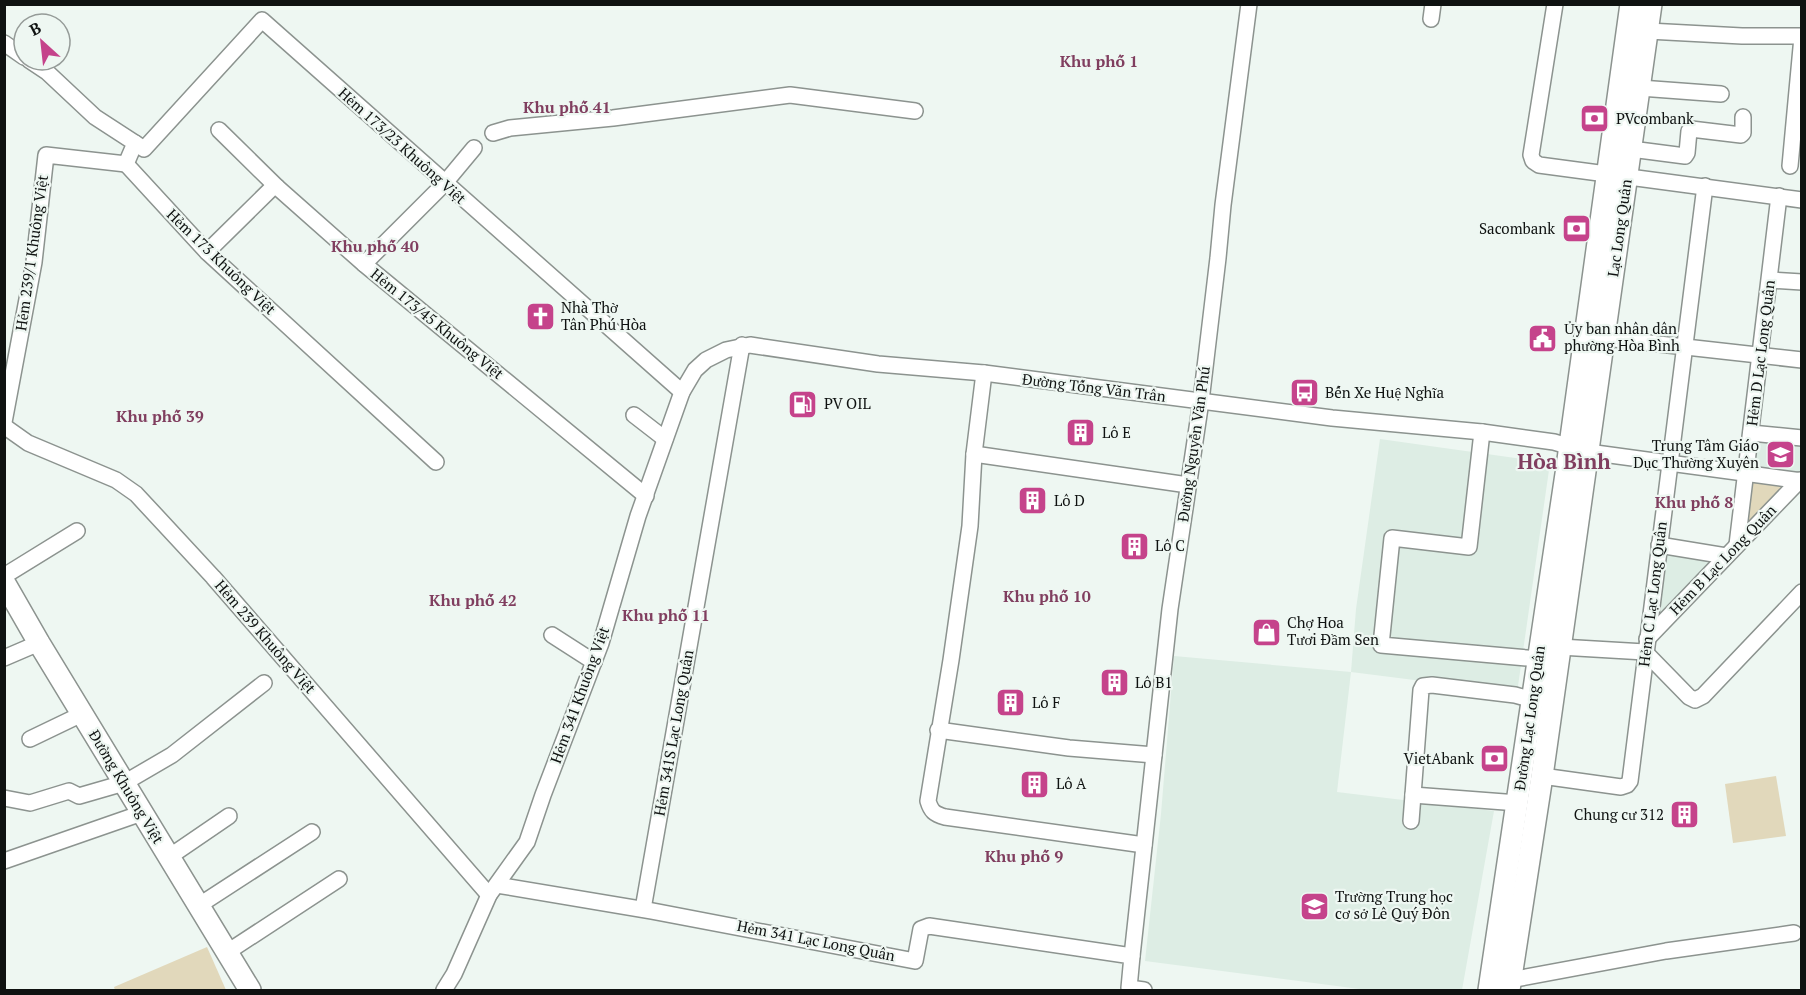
<svg xmlns="http://www.w3.org/2000/svg" width="1806" height="995" viewBox="0 0 1806 995" font-family="'PT Serif',serif">
<rect width="100%" height="100%" fill="#eef7f2"/>
<g fill="#ddede4">
<path d="M1753,437L1801,441V476L1749,470Z"/>
<path d="M1380,439L1550,463L1517,693L1351,672L1337,792L1494,811L1462,990H1367L1145,961L1161,814L1174,656L1351,672L1356,609Z"/>
<path d="M1665,550L1715,558L1659,619L1655,618Z"/>
</g>
<g fill="#e1d8bb">
<path d="M1750,478L1791,483L1747,526L1745,520Z"/>
<path d="M1776,776L1786,836L1733,843L1725,784Z"/>
<path d="M207,947L226,990H115L114,987Z"/>
</g>
<g fill="none" stroke-linecap="round" stroke-linejoin="round">
<defs>
<g id="street">
<path d="M1555,4L1531,155L1533,161L1539,165L1802,200"/>
<path d="M1431,19L1433,4"/>
<path d="M1648,31L1742,36H1802"/>
<path d="M4,43L24,57"/>
<path d="M29,60L47,72L95,117L135,143L126,164"/>
<path d="M1640,88L1721,94"/>
<path d="M219,130L277,187"/>
<path d="M493,133L510,128L613,118L790,95L915,111"/>
<path d="M135,143L144,149L262,20L682,392"/>
<path d="M1631,149L1685,156L1687,153L1689,131L1691,129L1741,135L1743,133V117"/>
<path d="M126,164L207,252L436,462"/>
<path d="M1790,166L1802,37"/>
<path d="M207,252L271,189L277,187L364,264L646,496"/>
<path d="M364,264L444,184L474,148"/>
<path d="M1770,280L1802,282"/>
<path d="M1605,338L1802,360"/>
<path d="M984,373L974,454L970,526L951,660L928,801C931,811 934,814 945,817L1144,845"/>
<path d="M634,415L665,439"/>
<path d="M4,422L34,262L46,155L126,164"/>
<path d="M4,426L28,443L116,480L136,494L213,577L489,895"/>
<path d="M1482,432L1469,547L1392,538L1381,645L1539,659"/>
<path d="M1751,433L1802,438"/>
<path d="M974,454L1188,485"/>
<path d="M1659,545L1726,556"/>
<path d="M1737,545L1779,196"/>
<path d="M4,576L77,531"/>
<path d="M552,635L594,662"/>
<path d="M1647,639L1800,480"/>
<path d="M1560,647L1645,652L1689,697L1695,700L1703,696L1802,592"/>
<path d="M4,658L39,643"/>
<path d="M938,730L1069,748L1154,755"/>
<path d="M30,739L82,714"/>
<path d="M1542,776L1621,787L1627,785L1630,781L1705,186"/>
<path d="M1413,795L1518,803"/>
<path d="M4,798L30,803L69,791L79,796L124,783L172,755L264,683"/>
<path d="M1411,821L1421,690L1423,686L1432,685L1515,695L1533,700"/>
<path d="M169,857L229,816"/>
<path d="M4,861L142,813"/>
<path d="M497,885L652,911L915,961L921,929L929,926L1132,956L1129,988L1144,990"/>
<path d="M198,906L312,832"/>
<path d="M643,909L742,345"/>
<path d="M226,953L339,879"/>
<path d="M1132,956L1170,609L1201,401L1218,258L1223,205L1249,4"/>
<path d="M1510,980L1666,951L1794,933"/>
<path d="M444,990L454,974L489,895L527,842L543,795L601,643L638,516L682,392L695,370L706,360L726,350L750,345L878,364L984,373L1332,418L1482,432L1554,442L1588,452L1802,481"/>
</g>
<g id="secondary">
<path d="M4,582L39,643L250,990"/>
<path d="M1489,990L1566,474L1631,4"/>
<path d="M1509,990L1542,776L1651,4"/>
</g>
</defs>
<use href="#street" stroke="#8c938f" stroke-width="18"/>
<use href="#secondary" stroke="#8c938f" stroke-width="24"/>
<use href="#street" stroke="#fff" stroke-width="15"/>
<use href="#secondary" stroke="#fff" stroke-width="21"/>
</g>
<defs>
<symbol id="bank-square" viewBox="-11 -11 22 22"><rect x="-9" y="-9" width="18" height="18" rx="4" fill="#c5438b" stroke="#eef7f2"/><path d="M-6-4H6V4H-6ZM0-2.3a2.3 2.3 0 1 0 0 4.6a2.3 2.3 0 1 0 0-4.6Z" fill="#fff"/></symbol>
<symbol id="church-square" viewBox="-11 -11 22 22"><rect x="-9" y="-9" width="18" height="18" rx="4" fill="#c5438b" stroke="#eef7f2"/><path d="M-1.2-6h2.4v3.5h3.3v2.4h-3.3V6h-2.4V-.1h-3.3v-2.4h3.3Z" fill="#fff"/></symbol>
<symbol id="civic-square" viewBox="-11 -11 22 22"><rect x="-9" y="-9" width="18" height="18" rx="4" fill="#c5438b" stroke="#eef7f2"/><path d="M-.6-6.5H3V-4.5H.6V-3L4-1V1h2V6H-6V1h2V-1L-.6-3ZM-1.2 2.5V6h2.4V2.5Z" fill="#fff"/></symbol>
<symbol id="bus-square" viewBox="-11 -11 22 22"><rect x="-9" y="-9" width="18" height="18" rx="4" fill="#c5438b" stroke="#eef7f2"/><path d="M-5-6H5V4H4V6H2V4H-2V6H-4V4H-5ZM-3.5-4V0h7V-4ZM-3.5 1.2v1.5H-2V1.2ZM2 1.2v1.5H3.5V1.2Z" fill="#fff"/></symbol>
<symbol id="fuel-square" viewBox="-11 -11 22 22"><rect x="-9" y="-9" width="18" height="18" rx="4" fill="#c5438b" stroke="#eef7f2"/><path d="M-5.5-6h7V0h2V4h1.3V-2.5L3-4.5l.8-.8L6-3V5H2.5V1h-1V6h-7ZM-4.2-4.7v3.2H.2V-4.7Z" fill="#fff"/></symbol>
<symbol id="building-square" viewBox="-11 -11 22 22"><rect x="-9" y="-9" width="18" height="18" rx="4" fill="#c5438b" stroke="#eef7f2"/><path d="M-4-6H4V6H1V3H-1V6H-4ZM-2.5-4.3h1.7v1.8h-1.7ZM.8-4.3h1.7v1.8H.8ZM-2.5-1h1.7V.8h-1.7ZM.8-1h1.7V.8H.8Z" fill="#fff"/></symbol>
<symbol id="school-square" viewBox="-11 -11 22 22"><rect x="-9" y="-9" width="18" height="18" rx="4" fill="#c5438b" stroke="#eef7f2"/><path d="M0-5L7-2L0 1L-7-2ZM-4 1L0 2.5L4 1V4Q0 6-4 4Z" fill="#fff"/></symbol>
<symbol id="shop-square" viewBox="-11 -11 22 22"><rect x="-9" y="-9" width="18" height="18" rx="4" fill="#c5438b" stroke="#eef7f2"/><path d="M-5-2.5h2.3a2.7 3.5 0 0 1 5.4 0H5L5.5 6h-11ZM-1.5-2.5h3a1.5 2.3 0 0 0-3 0Z" fill="#fff"/></symbol>
</defs>
<g fill-rule="evenodd">
<use href="#bank-square" x="1578" y="102" width="33" height="33"/>
<use href="#bank-square" x="1560" y="212" width="33" height="33"/>
<use href="#church-square" x="524" y="300" width="33" height="33"/>
<use href="#civic-square" x="1526" y="322" width="33" height="33"/>
<use href="#bus-square" x="1288" y="376" width="33" height="33"/>
<use href="#fuel-square" x="786" y="388" width="33" height="33"/>
<use href="#building-square" x="1064" y="416" width="33" height="33"/>
<use href="#school-square" x="1764" y="438" width="33" height="33"/>
<use href="#building-square" x="1016" y="484" width="33" height="33"/>
<use href="#building-square" x="1118" y="530" width="33" height="33"/>
<use href="#shop-square" x="1250" y="616" width="33" height="33"/>
<use href="#building-square" x="1098" y="666" width="33" height="33"/>
<use href="#building-square" x="994" y="686" width="33" height="33"/>
<use href="#bank-square" x="1478" y="742" width="33" height="33"/>
<use href="#building-square" x="1018" y="768" width="33" height="33"/>
<use href="#building-square" x="1668" y="798" width="33" height="33"/>
<use href="#school-square" x="1298" y="890" width="33" height="33"/>
</g>
<g text-anchor="middle" stroke-width="4.5" stroke-linejoin="round" paint-order="stroke">
<g font-size="15" fill="#0f1211" stroke="#eef7f2" text-anchor="start">
<text x="1616" y="124">PVcombank</text>
<text x="1555" y="234" text-anchor="end">Sacombank</text>
<text x="561" y="313">Nhà Thờ<tspan x="561" dy="17">Tân Phú Hòa</tspan></text>
<text x="1564" y="334">Ủy ban nhân dân<tspan x="1564" dy="17">phường Hòa Bình</tspan></text>
<text x="1325" y="398">Bến Xe Huệ Nghĩa</text>
<text x="824" y="409">PV OIL</text>
<text x="1102" y="438">Lô E</text>
<text x="1759" y="451" text-anchor="end">Trung Tâm Giáo<tspan x="1759" dy="17">Dục Thường Xuyên</tspan></text>
<text x="1054" y="506">Lô D</text>
<text x="1155" y="551">Lô C</text>
<text x="1287" y="628">Chợ Hoa<tspan x="1287" dy="17">Tươi Đầm Sen</tspan></text>
<text x="1135" y="688">Lô B1</text>
<text x="1032" y="708">Lô F</text>
<text x="1474" y="764" text-anchor="end">VietAbank</text>
<text x="1056" y="789">Lô A</text>
<text x="1664" y="820" text-anchor="end">Chung cư 312</text>
<text x="1335" y="902">Trường Trung học<tspan x="1335" dy="17">cơ sở Lê Quý Đôn</tspan></text>
</g>
<g font-size="15" fill="#0f1211" stroke="#eef7f2">
<text transform="translate(402 146) rotate(42)" y="5">Hẻm 173/23 Khuông Việt</text>
<text transform="translate(1620 228) rotate(-82)" y="5">Lạc Long Quân</text>
<text transform="translate(32 253) rotate(-82)" y="5">Hẻm 239/1 Khuông Việt</text>
<text transform="translate(221 262) rotate(44)" y="5">Hẻm 173 Khuông Việt</text>
<text transform="translate(437 324) rotate(39)" y="5">Hẻm 173/45 Khuông Việt</text>
<text transform="translate(1761 353) rotate(-83)" y="5">Hẻm D Lạc Long Quân</text>
<text transform="translate(1094 388) rotate(7)" y="5">Đường Tống Văn Trân</text>
<text transform="translate(1194 444) rotate(-82)" y="5">Đường Nguyễn Văn Phú</text>
<text transform="translate(1723 560) rotate(-46)" y="5">Hẻm B Lạc Long Quân</text>
<text transform="translate(1653 594) rotate(-83)" y="5">Hẻm C Lạc Long Quân</text>
<text transform="translate(265 637) rotate(49)" y="5">Hẻm 239 Khuông Việt</text>
<text transform="translate(580 695) rotate(-70)" y="5">Hẻm 341 Khuông Việt</text>
<text transform="translate(1530 718) rotate(-82)" y="5">Đường Lạc Long Quân</text>
<text transform="translate(674 733) rotate(-80)" y="5">Hẻm 341S Lạc Long Quân</text>
<text transform="translate(126 787) rotate(59)" y="5">Đường Khuông Việt</text>
<text transform="translate(816 941) rotate(11)" y="5">Hẻm 341 Lạc Long Quân</text>
</g>
<g font-size="16" font-weight="bold" fill="#803e5f" stroke="#eef7f2">
<text x="1099" y="67">Khu phố 1</text>
<text x="567" y="113">Khu phố 41</text>
<text x="375" y="252">Khu phố 40</text>
<text x="160" y="422">Khu phố 39</text>
<text x="1694" y="508">Khu phố 8</text>
<text x="1047" y="602">Khu phố 10</text>
<text x="473" y="606">Khu phố 42</text>
<text x="666" y="621">Khu phố 11</text>
<text x="1024" y="862">Khu phố 9</text>
</g>
<g font-size="21" font-weight="bold" fill="#803e5f" stroke="#eef7f2">
<text x="1564" y="469">Hòa Bình</text>
</g>
</g>
<rect width="1806" height="995" fill="none" stroke="#0f1211" stroke-width="12"/>
<g transform="translate(42 42) rotate(333)"><circle r="28" fill="#eef7f2" stroke="#959b98" stroke-width="1.5"/>
<path d="M0-4.5L10 22L0 15L-10 22Z" fill="#c5438b"/>
<text y="-9" font-size="16" font-weight="bold" text-anchor="middle" fill="#0f1211">B</text>
</g>
</svg>
